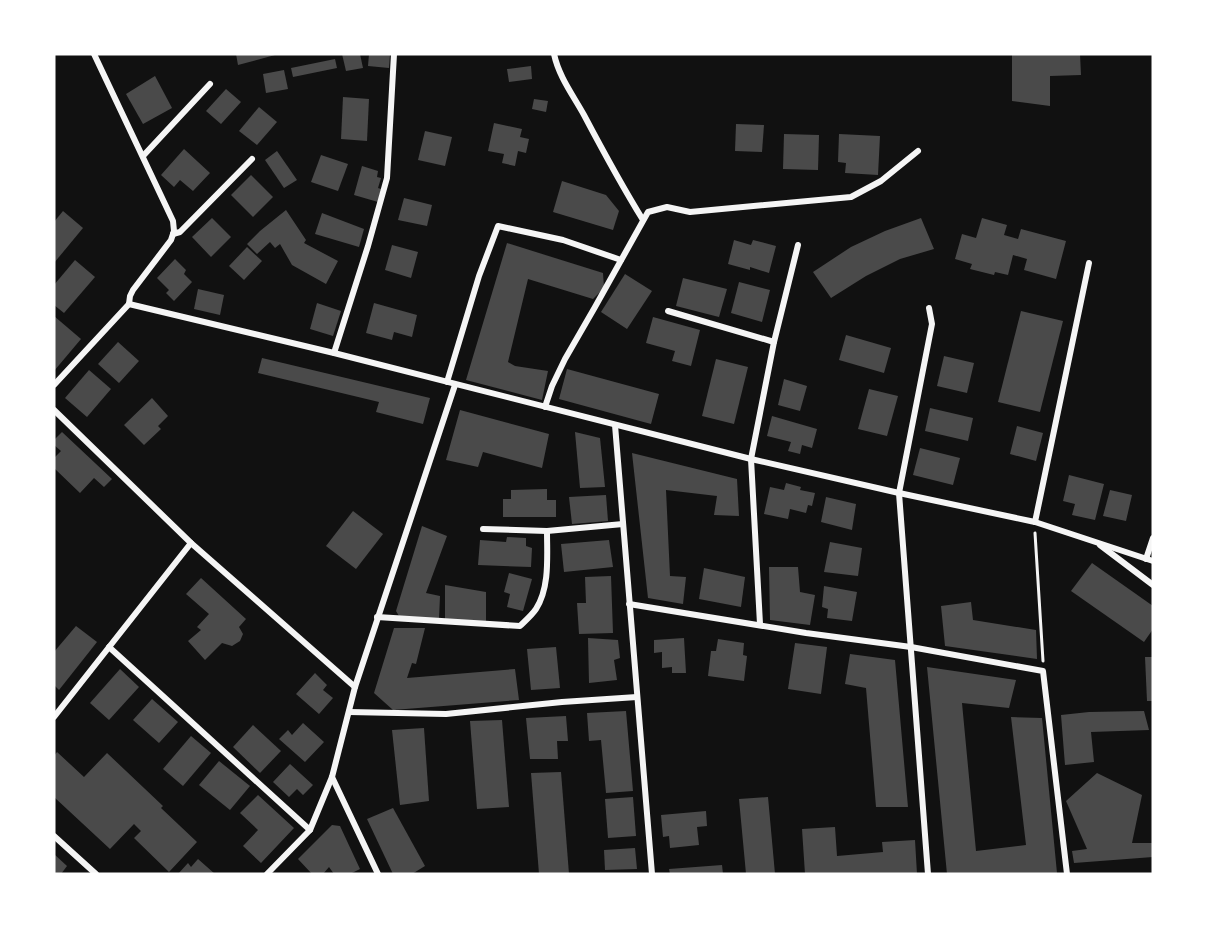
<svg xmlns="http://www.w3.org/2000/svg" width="1207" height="928" viewBox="0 0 1207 928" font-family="Poppins,sans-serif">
<rect width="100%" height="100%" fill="#111"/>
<g fill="#4a4a4a">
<path d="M236,54H275V55L238,65Z"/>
<path d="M342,54H360L363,68L346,71Z"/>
<path d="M369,54H390L389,68L368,66Z"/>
<path d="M1012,54H1080L1081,75L1050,76V106L1012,101Z"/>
<path d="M335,59L337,68L293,77L291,68Z"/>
<path d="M531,66L532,79L509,82L507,69Z"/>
<path d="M284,70L288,89L266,93L263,74Z"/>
<path d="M155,76L172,108L143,124L126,94Z"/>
<path d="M226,89L241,102L221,124L206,111Z"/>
<path d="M343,97L369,99L367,141L341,139Z"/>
<path d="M534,99L548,101L546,112L532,109Z"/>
<path d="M259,107L277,122L257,145L239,131Z"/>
<path d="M494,123L522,129L520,137L529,139L526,153L518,151L515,166L502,163L504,154L488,151Z"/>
<path d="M736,124L764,125L762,152L735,151Z"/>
<path d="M425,131L452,137L445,166L418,160Z"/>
<path d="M784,134L819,135L818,170L783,169Z"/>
<path d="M839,134L880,136L878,175L845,173L846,163L838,162Z"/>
<path d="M184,149L210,173L193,191L180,180L174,187L161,175Z"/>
<path d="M277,151L297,180L284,188L265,160Z"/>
<path d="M321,155L348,164L338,191L311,182Z"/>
<path d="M362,166L378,171L377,177L381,178L378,188L381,189L378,202L354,195Z"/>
<path d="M251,175L273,197L253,217L231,195Z"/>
<path d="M562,181L606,195L619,211L613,230L553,212Z"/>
<path d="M404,198L432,205L427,226L398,220Z"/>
<path d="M286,210L306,240L304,243L338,261L326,284L292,265L280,244L275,248L270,242L257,254L247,244L260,231Z"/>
<path d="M63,211L83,228L54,263V222Z"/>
<path d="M322,213L364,229L359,247L315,234Z"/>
<path d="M212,218L231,237L211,257L192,237Z"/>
<path d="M921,218L934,249L900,259L866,276L831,298L813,272L851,247L885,231Z"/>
<path d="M982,218L1007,225L1004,235L1018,239L1021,229L1066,241L1056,279L1024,270L1027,259L1013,255L1008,275L995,272L994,275L970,269L972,264L955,259L962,234L976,238Z"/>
<path d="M734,240L751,245L753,240L776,246L769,273L750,267V270L728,264Z"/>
<path d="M507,243L603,273L604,288L593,299L528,279L508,362L515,366L548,371L542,400L466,380Z"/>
<path d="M392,245L418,252L411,278L385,270Z"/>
<path d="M247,247L262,261L244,280L229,266Z"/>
<path d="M175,259L186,270L184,274L192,282L174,301L166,293L169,290L157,278Z"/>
<path d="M75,260L95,277L64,313L54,305V285Z"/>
<path d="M625,274L652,291L627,329L601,312Z"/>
<path d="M683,278L727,289L719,317L676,306Z"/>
<path d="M739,282L770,290L762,322L731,313Z"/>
<path d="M198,289L224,295L220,315L194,309Z"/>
<path d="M317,303L341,311L333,336L310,329Z"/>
<path d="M374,303L417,315L412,337L394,332L392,340L366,333Z"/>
<path d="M1021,311L1063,321L1040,412L998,402Z"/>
<path d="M54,316L81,339L54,371Z"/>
<path d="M653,317L700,330L691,366L672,361L675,351L646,343Z"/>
<path d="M846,335L891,348L884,373L839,360Z"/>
<path d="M118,342L139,361L119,383L98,364Z"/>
<path d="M944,356L974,363L967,393L937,386Z"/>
<path d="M262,358L430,398L423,424L376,412L379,402L258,373Z"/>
<path d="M716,359L748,367L734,424L702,416Z"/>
<path d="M567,369L659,394L651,424L559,399Z"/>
<path d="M89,370L111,389L87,417L65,398Z"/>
<path d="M784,379L807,386L800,411L778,405Z"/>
<path d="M869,389L898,396L887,436L858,429Z"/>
<path d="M152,398L168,416L158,426L161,429L144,445L124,425Z"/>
<path d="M930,408L973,418L968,441L925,431Z"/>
<path d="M460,410L549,434L542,468L483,452L478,467L446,460Z"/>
<path d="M772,416L817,429L812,448L802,445L800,454L788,451L791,442L767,436Z"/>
<path d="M1017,426L1043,433L1036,461L1010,454Z"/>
<path d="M62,432L112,479L104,487L94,478L80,493L54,468V458L61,451L54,445V440Z"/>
<path d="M575,432L600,438L605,487L580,488Z"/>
<path d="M920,448L960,458L953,485L913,475Z"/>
<path d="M632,453L737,479L739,516L714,515L717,496L666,490L670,576L686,577L683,604L648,598Z"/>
<path d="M1069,475L1104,484L1095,520L1072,515L1075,504L1063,501Z"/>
<path d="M786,483L801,487L800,490L815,493L812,506L808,505L806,513L790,509L788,519L764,514L770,487L784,490Z"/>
<path d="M547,489V500H556V517H503V499H511V490Z"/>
<path d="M1110,490L1132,495L1126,521L1103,516Z"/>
<path d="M606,495L608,521L572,524L569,497Z"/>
<path d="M826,497L856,504L852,530L821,522Z"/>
<path d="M353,511L383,534L356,569L326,546Z"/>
<path d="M422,526L447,536L426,593L440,596L439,619L399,616L396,611Z"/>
<path d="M507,537L526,538V546L532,548L531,567L478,565L480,540L506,542Z"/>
<path d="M609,540L613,567L564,572L561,544Z"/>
<path d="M830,542L862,548L858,576L824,572Z"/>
<path d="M1092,563L1153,606V629L1144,642L1071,591Z"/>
<path d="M769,567H798L800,592L815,595L810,625L770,620Z"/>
<path d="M704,568L745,577L741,607L699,599Z"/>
<path d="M509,573L532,579L523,611L507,607L510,594L504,592Z"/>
<path d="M611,576L613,633L579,634L577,603H586L585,577Z"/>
<path d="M201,578L246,619L239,627L243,634L240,641L232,646L222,643L205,660L188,641L201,630L197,627L209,614L186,594Z"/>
<path d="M445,585L486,592V623L445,620Z"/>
<path d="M824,586L857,592L852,621L827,618L828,609L822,607Z"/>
<path d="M971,602L973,620L1036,630L1037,659L945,646L941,606Z"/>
<path d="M76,626L97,642L59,690L54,685V652Z"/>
<path d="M394,628H425L416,664L412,663L407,678L515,669L519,700L393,710L374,693Z"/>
<path d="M588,638L618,640L620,658L614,660L617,680L589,683Z"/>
<path d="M684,638L686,673H672V667L662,668V652L654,653V640Z"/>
<path d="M718,639L744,643L743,655L747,656L744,681L708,676L711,651H716Z"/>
<path d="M795,643L827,647L821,694L788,689Z"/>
<path d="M556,647L560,688L531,690L527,649Z"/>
<path d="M850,654L895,660L908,807H876L866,688L845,684Z"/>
<path d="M1145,657H1153V701H1147Z"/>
<path d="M927,667L1016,680L1009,708L962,703L976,851L1026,845L1011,717L1042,718L1057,873L947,874Z"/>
<path d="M120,669L139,687L109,720L90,703Z"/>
<path d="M315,673L327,685L323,690L333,698L319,714L296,694Z"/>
<path d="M152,699L178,722L159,743L133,720Z"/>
<path d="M626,711L633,791L606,793L601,740L589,741L587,713Z"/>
<path d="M1144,711L1149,730L1091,732L1094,762L1065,765L1061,715L1089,712Z"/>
<path d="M566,716L568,741H557L558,759H530L526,718Z"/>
<path d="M502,720L509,807L477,809L470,721Z"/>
<path d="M303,723L324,742L305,762L279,739L288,730L292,735Z"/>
<path d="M253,725L281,751L260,773L233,747Z"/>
<path d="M424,728L429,801L400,805L392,730Z"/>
<path d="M191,736L211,753L183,786L163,769Z"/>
<path d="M57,752L84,777L107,753L163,806L161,808L197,842L169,872L134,838L141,831L134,824L110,849L54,797V756Z"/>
<path d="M219,761L250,786L230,810L199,785Z"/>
<path d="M290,764L313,785L303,795L297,789L289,797L273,782Z"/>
<path d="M561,772L569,874H539L531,773Z"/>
<path d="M1097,773L1142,795L1132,843H1153V857L1074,863L1072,851L1087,849L1066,801Z"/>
<path d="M258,795L294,828L261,863L243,846L258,830L240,813Z"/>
<path d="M633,797L636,836L608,838L605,799Z"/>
<path d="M768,797L775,874H746L739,799Z"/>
<path d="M393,808L425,866L412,874H393L367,819Z"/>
<path d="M706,811L707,826L697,827L699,845L670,848L669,836L663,837L661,815Z"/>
<path d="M332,825L340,826L360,869L350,874H334L329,867L323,874H312L298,859Z"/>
<path d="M835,827L837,856L883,852L882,842L915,840L917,874H805L802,829Z"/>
<path d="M635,848L637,869L605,870L604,850Z"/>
<path d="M54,854L67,866L61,874H54Z"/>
<path d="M198,859L215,874H178L188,863L191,867Z"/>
<path d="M722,865L723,874H670L669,869Z"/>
</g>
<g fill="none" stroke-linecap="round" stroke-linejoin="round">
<path stroke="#f5f5f5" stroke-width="3" d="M1035,533L1043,661"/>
<g stroke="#f5f5f5" stroke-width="6">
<path d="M94,54L173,221L174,231L171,240L133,290L130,296L129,304"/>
<path d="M554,54C559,77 573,95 584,115C603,151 622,186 643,220"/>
<path d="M143,156L210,84"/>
<path d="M173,234L180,232L252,159"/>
<path d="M129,304L334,353L751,459L899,493L1035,522L1153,561"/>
<path d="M668,311L774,342"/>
<path d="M334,353L368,246L387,178L394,54"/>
<path d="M447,382L479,276L498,226L563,240L621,260"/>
<path d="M54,385L129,304"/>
<path d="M545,407L552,386L565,359L595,307L648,212L667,207L690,212L851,197L881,181L918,151"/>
<path d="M54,410L191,543L355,687"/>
<path d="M615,425L652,874"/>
<path d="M1035,522L1089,263"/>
<path d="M483,529L547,531"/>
<path d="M1100,545L1153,585"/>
<path d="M1146,559L1153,538"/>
<path d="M629,604L806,633L911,647L1043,671L1067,874"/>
<path d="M377,617L520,626C525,621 532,615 536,609C550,587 547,556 547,531L623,524"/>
<path d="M760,624L751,459L774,342L798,245"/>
<path d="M109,647L310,830"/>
<path d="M349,712L446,714L562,702L637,697"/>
<path d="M54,717L191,543"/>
<path d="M332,777L378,874"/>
<path d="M54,836L96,874"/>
<path d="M267,874L310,830L332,777L355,687L455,385"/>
<path d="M928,874L899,493L932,324L929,308"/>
</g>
</g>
<rect width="1207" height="928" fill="none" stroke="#ffffff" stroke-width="111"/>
</svg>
